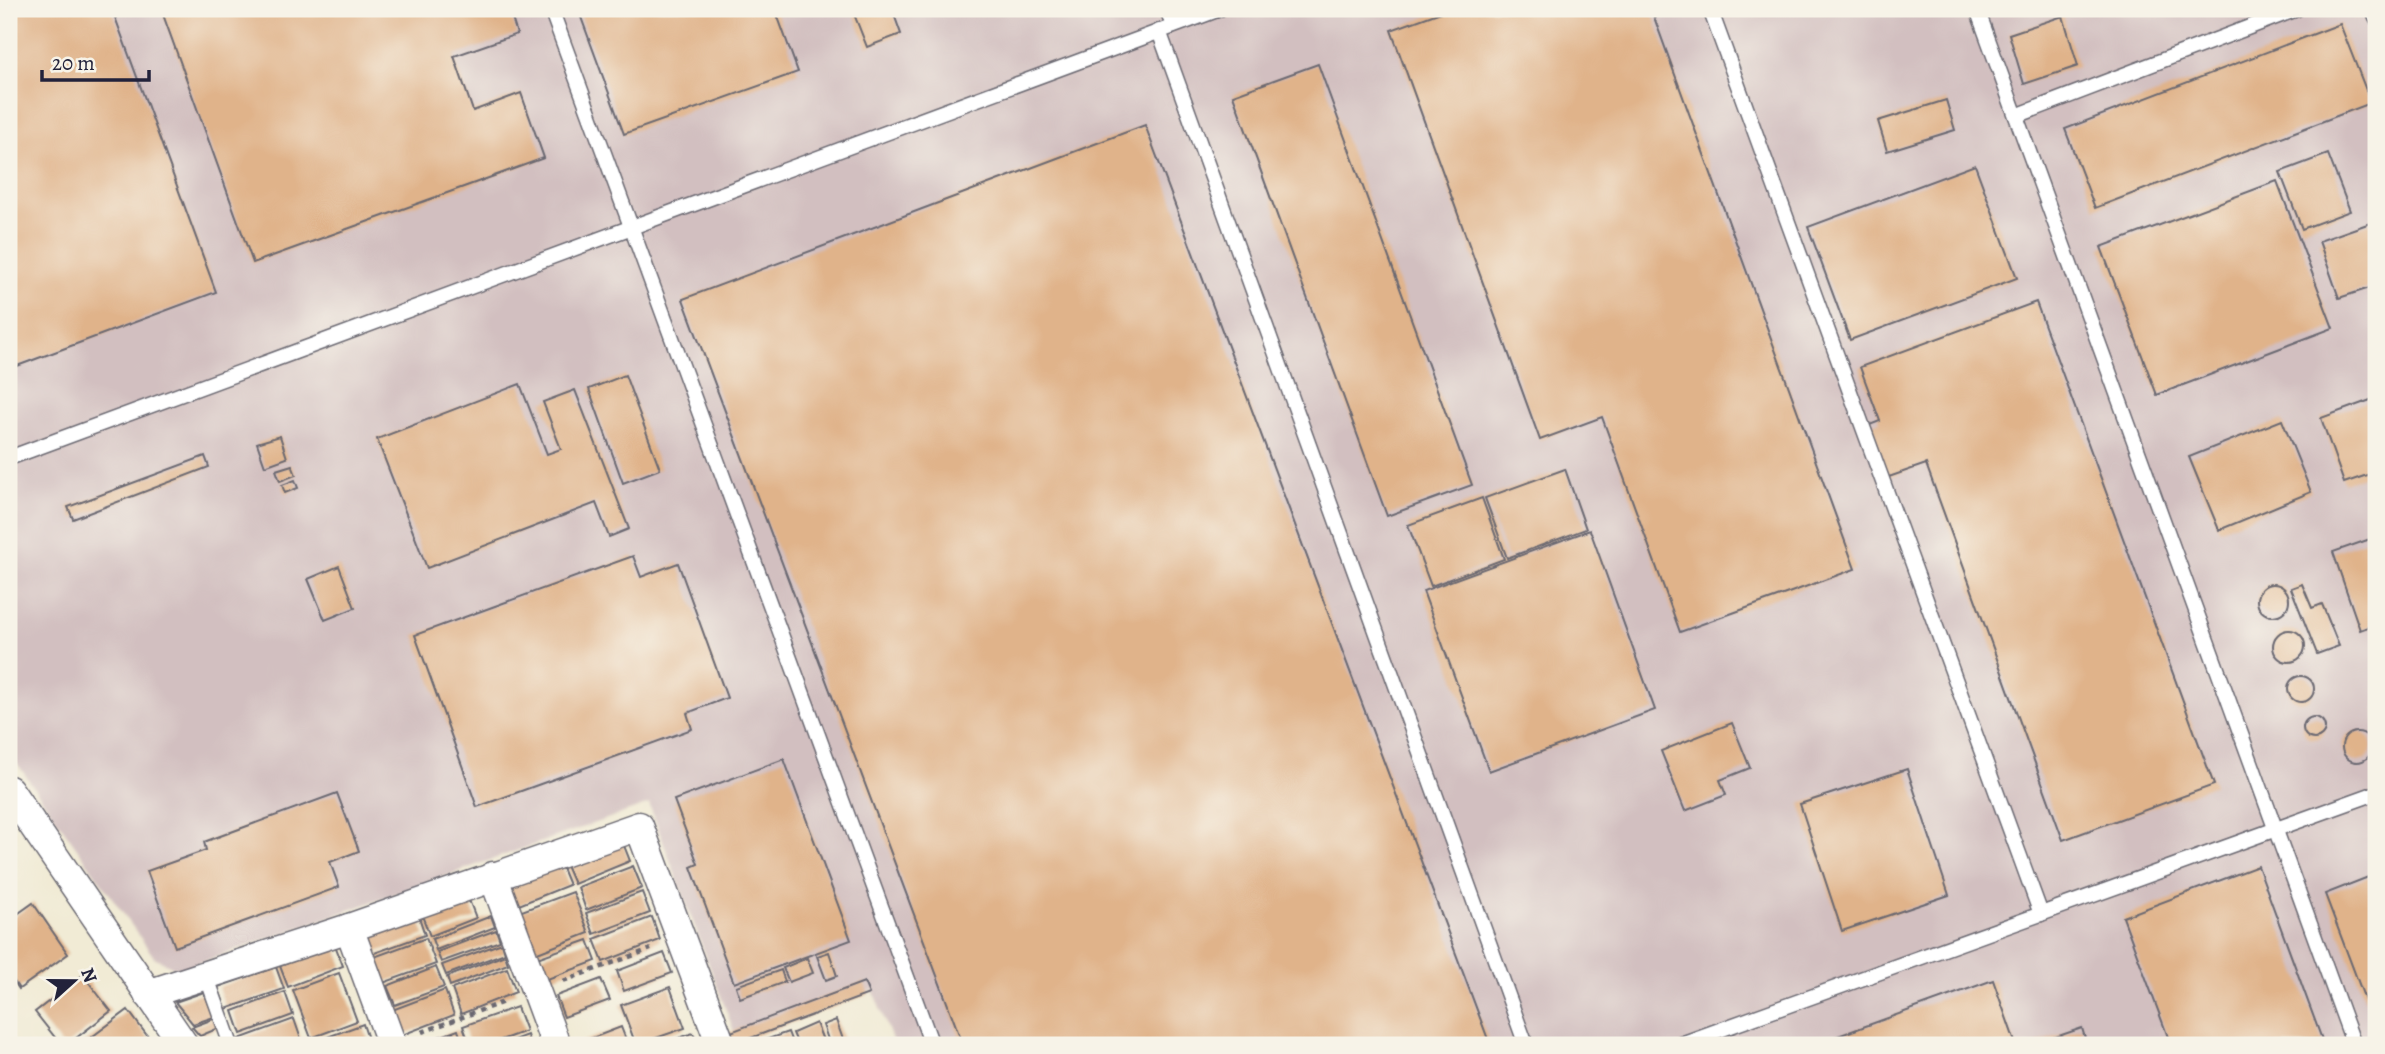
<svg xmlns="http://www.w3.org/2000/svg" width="2385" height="1054" viewBox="0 0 2385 1054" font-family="Alegreya,serif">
<rect width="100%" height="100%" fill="#f7f3e8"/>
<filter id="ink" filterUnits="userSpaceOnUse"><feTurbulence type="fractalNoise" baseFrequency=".0143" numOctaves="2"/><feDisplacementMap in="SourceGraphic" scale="14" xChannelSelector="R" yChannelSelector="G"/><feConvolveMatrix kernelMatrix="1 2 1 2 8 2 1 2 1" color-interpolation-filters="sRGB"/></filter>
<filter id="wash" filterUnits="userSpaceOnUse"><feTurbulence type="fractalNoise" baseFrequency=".00686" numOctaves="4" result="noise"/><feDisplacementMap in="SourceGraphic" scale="28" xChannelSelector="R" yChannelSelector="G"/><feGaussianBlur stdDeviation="1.57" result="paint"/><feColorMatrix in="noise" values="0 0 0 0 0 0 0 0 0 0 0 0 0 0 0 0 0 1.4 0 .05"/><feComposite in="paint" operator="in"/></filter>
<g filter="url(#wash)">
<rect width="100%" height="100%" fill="#f1ebd5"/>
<path fill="#d2bfc0" d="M9,9H2376V1045H894L873,990L738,1042L649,804L179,970L154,957L9,752Z"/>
<g id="blocks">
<g fill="#e0b38a">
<path d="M9,9H112L216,292L9,369Z"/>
<path d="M161,9H509L517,34L454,56L473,111L521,93L544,158L253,263Z"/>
<path d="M578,9H775L798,72L624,134Z"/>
<path d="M852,9H892L901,34L867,47Z"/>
<path d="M1449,9H1651L1855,569L1680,632L1602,417L1540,440L1391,30Z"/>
<path d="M2063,16L2078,66L2024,84L2009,34Z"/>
<path d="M2340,24L2371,103L2095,208L2065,129Z"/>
<path d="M1318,64L1472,485L1387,516L1233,95Z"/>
<path d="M1946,100L1955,130L1887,151L1878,121Z"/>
<path d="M1145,125L1489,1042L1481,1045H963L683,299Z"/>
<path d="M2328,154L2350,211L2302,229L2280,172Z"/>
<path d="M1975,165L2017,278L1850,340L1808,227Z"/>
<path d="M2277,181L2333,328L2157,395L2101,247Z"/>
<path d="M2376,221V286L2339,298L2319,241Z"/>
<path d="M2036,302L2214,785L2063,840L1926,464L1886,478L1867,426L1880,421L1860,367Z"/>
<path d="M625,375L660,469L623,483L589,389Z"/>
<path d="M520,384L547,454L561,449L543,402L575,390L629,529L609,537L596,503L427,568L377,439Z"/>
<path d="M2376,398V472L2344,483L2321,418Z"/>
<path d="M2282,420L2311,492L2219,530L2189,457Z"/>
<path d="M280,436L287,458L265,466L257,443Z"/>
<path d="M205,456L209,467L73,519L68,507Z"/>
<path d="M292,465L296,475L280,481L276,470Z"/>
<path d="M1565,469L1586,529L1507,558L1485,498Z"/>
<path d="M295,480L298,488L285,493L282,485Z"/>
<path d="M1482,498L1504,559L1431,586L1408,525Z"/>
<path d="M1590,530L1655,710L1489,771L1423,591Z"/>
<path d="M2376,537V624L2360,630L2333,552Z"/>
<path d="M633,556L641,577L678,563L727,698L687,713L692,729L477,807L415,635Z"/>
<path d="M339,566L355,608L325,620L308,579Z"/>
<path d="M2302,584L2312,608L2322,604L2339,646L2317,654L2291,588Z"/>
<circle cx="2273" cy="600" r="16"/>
<circle cx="2289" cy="646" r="16"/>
<circle cx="2301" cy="689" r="13"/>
<circle cx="2314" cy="728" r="11"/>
<path d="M1732,723L1750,768L1720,780L1726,795L1685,811L1661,751Z"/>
<circle cx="2357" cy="747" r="15"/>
<path d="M784,759L851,940L734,983L691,867L698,864L674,800Z"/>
<path d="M1907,769L1949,895L1842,931L1800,804Z"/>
<path d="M337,793L359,851L330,862L339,887L175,947L147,871L206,850L204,842Z"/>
<path d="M621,838L630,861L574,884L564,861Z"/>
<path d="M559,861L569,885L514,907L505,882Z"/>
<path d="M633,866L642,888L586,910L578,887Z"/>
<path d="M2258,866L2324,1045H2171L2123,917Z"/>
<path d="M2376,874V1029L2325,894Z"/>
<path d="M573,892L589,933L535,954L519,912Z"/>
<path d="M642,892L650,913L594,934L586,913Z"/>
<path d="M467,895L476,918L430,936L421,913Z"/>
<path d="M33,903L68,954L19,989L9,974V920Z"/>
<path d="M418,914L425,935L369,955L362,935Z"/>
<path d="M491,916L495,927L436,950L432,939Z"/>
<path d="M652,917L660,940L603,962L594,939Z"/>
<path d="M496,930L500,941L441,962L437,952Z"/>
<path d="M426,938L436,964L383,983L374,957Z"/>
<path d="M588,940L596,961L542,981L534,959Z"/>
<path d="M502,943L505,953L446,975L442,965Z"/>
<path d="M335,945L343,966L288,987L280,966Z"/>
<path d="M829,952L837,976L826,980L817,956Z"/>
<path d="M664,953L672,973L624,991L617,971Z"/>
<path d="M505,955L508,964L450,986L447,977Z"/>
<path d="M807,958L813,973L789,982L783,968Z"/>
<path d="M276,967L284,989L226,1009L218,987Z"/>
<path d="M436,967L444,987L395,1005L387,986Z"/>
<path d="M507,968L516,992L461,1014L452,989Z"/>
<path d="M781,970L785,982L740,998L736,986Z"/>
<path d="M339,973L357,1021L311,1038L293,990Z"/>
<path d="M83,975L111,1011L67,1045H61L35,1012Z"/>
<path d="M601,979L610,1000L564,1017L556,996Z"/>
<path d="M1993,980L2016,1045H1813Z"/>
<path d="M864,982L869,994L732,1045L728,1033Z"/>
<path d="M670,987L685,1028L636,1045L621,1005Z"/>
<path d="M445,990L454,1015L402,1035L392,1010Z"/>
<path d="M204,992L214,1017L193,1024L175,1002Z"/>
<path d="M285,992L293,1015L241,1034L233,1011Z"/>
<path d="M517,1007L526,1031L487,1045H470L463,1026Z"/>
<path d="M128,1010L154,1045H81Z"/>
<path d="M216,1018L219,1028L200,1036L192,1027Z"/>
<path d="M294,1019L303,1045H242L239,1039Z"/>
<path d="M836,1020L845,1045H830L823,1025Z"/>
<path d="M816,1023L825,1045H798L793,1033Z"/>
<path d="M363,1024L370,1045H311V1043Z"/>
<path d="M621,1027L628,1045H574Z"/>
<path d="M2082,1028L2087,1045H2032Z"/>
<path d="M458,1030L463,1045H416Z"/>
<path d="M788,1032L793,1045H764L762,1041Z"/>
<path d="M693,1033L698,1045H660Z"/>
<path d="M527,1035L530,1045H500Z"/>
</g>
</g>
</g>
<g filter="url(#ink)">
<use href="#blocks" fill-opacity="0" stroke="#6a6871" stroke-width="2"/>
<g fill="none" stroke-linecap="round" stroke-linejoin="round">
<defs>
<g id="service">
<path d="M551,9L932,1045"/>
<path d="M1167,9L1173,26"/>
<path d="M1710,9L2041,914"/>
<path d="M1977,9L2354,1045"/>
<path d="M2373,9L2376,18"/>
<path d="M1159,31L1526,1045"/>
<path d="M2016,116L2297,9"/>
<path d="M9,458L1220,9"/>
<path d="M206,975L231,1045"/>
<path d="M1678,1045L2376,793"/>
</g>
<g id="minor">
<path d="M9,790L184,1045"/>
<path d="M493,876L556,1045"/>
<path d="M349,928L392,1045"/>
<path d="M148,994L349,928L639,826L721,1045"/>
</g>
</defs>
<use href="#service" stroke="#6a6871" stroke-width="17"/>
<use href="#minor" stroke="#6a6871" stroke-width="31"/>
<g stroke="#6a6871" stroke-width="4.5" stroke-dasharray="5 5" stroke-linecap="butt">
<path d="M563,981L651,949"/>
<path d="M422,1032L506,1001"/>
</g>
<use href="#service" stroke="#fff" stroke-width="14"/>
<use href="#minor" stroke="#fff" stroke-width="28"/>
</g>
</g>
<rect width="2385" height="1054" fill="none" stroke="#f7f3e8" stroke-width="35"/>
<g transform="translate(74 981) rotate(69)" stroke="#f7f3e8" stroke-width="5" paint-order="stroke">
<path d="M0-5L12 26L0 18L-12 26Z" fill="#22223b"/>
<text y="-10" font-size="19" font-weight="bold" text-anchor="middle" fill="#22223b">N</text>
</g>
<path d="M42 70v10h107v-10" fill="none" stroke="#22223b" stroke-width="3.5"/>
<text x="52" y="70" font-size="21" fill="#22223b" stroke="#f7f3e8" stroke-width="5" paint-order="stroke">20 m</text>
</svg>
